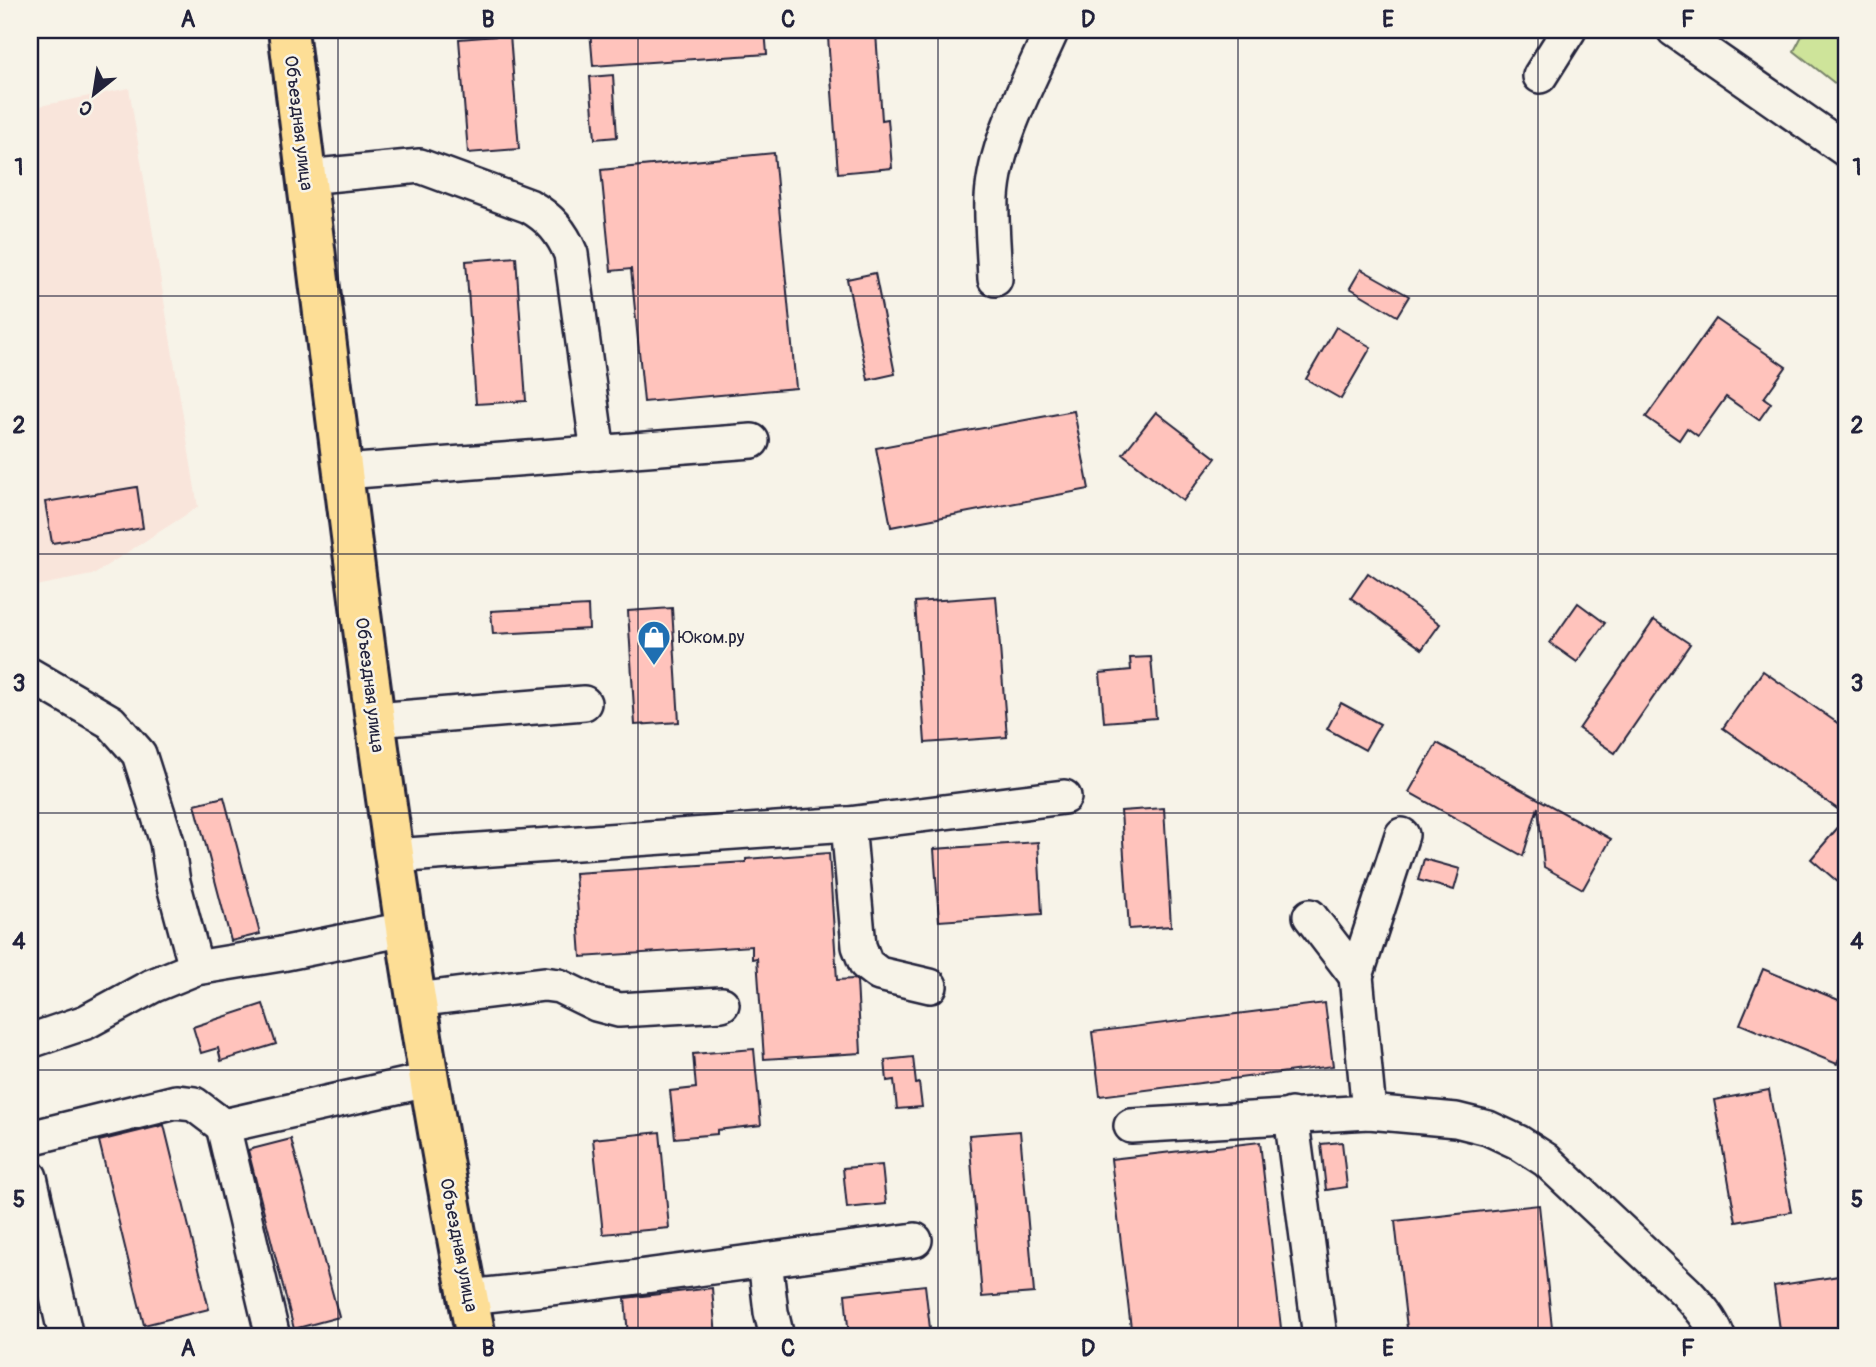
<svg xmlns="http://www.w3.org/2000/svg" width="1876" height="1367" viewBox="0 0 1876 1367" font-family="Pangolin,sans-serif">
<rect width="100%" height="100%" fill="#f7f3e8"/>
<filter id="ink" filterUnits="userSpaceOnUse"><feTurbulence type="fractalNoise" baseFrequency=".0143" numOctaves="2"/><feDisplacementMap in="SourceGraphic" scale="14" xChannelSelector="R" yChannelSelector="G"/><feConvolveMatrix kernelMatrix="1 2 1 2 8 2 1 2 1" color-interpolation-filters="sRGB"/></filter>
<g filter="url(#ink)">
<path fill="#f9e5db" d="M129,88L198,507L92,575L30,587V108Z"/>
<path fill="#cee49a" stroke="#78836a" stroke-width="2" d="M1805,30H1846V89H1842L1794,51Z"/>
<g fill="#ffc3bc" stroke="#22223b" stroke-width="2">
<path d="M590,30H765L767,54L593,66Z"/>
<path d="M876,33L882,120L888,119L892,168L838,173L828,37Z"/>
<path d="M510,35L519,149L468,153L459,39Z"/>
<path d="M613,75L617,137L595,139L590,77Z"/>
<path d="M774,153L796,388L644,402L631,269L611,271L601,170Z"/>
<path d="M516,257L526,401L476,404L466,261Z"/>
<path d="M1361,269L1409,296L1397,316L1350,288Z"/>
<path d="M875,273L895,374L868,380L847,279Z"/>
<path d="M1716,319L1786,367L1764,398L1771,403L1759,420L1726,397L1698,436L1687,428L1679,440L1646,417Z"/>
<path d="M1336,327L1371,347L1341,399L1306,379Z"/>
<path d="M1074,411L1089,489L891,527L876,448Z"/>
<path d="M1156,412L1216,458L1183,501L1123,454Z"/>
<path d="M137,487L143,528L52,543L45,502Z"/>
<path d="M1368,573L1440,624L1422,649L1351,598Z"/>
<path d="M996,596L1007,737L925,743L915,602Z"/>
<path d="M1578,603L1605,623L1577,662L1550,643Z"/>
<path d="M588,606L589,629L493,634L491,611Z"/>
<path d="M672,608L679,722L635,725L628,611Z"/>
<path d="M1654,620L1690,644L1615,753L1579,729Z"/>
<path d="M1151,657L1156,718L1104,722L1100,673L1131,670L1130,658Z"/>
<path d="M1763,671L1846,729V815L1723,728Z"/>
<path d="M1341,703L1380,724L1365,750L1327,729Z"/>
<path d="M1437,743L1611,839L1583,889L1544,867L1538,807L1523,856L1409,792Z"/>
<path d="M224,797L260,934L231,941L195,804Z"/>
<path d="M1164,808L1171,926L1129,929L1121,811Z"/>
<path d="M1846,818V889L1811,859Z"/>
<path d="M1038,842L1042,914L939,921L934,849Z"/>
<path d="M829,853L837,980L854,979L857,981L861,1053L764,1059L757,958L752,959V946L581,957L575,873L746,862V859Z"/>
<path d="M1424,859L1460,869L1454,890L1418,880Z"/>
<path d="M1763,969L1846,1003V1042L1837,1064L1740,1024Z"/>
<path d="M1325,1003L1333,1066L1100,1096L1092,1032Z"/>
<path d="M263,1004L276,1044L221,1061L218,1048L201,1053L193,1027Z"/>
<path d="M754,1049L761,1125L717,1130V1134L675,1138L670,1091L696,1088L693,1054Z"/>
<path d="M913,1057L916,1084L919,1083L922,1107L897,1109L894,1080L887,1081L885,1060Z"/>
<path d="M1769,1090L1791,1212L1736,1222L1714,1100Z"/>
<path d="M164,1125L209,1309L144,1325L99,1141Z"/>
<path d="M1020,1131L1034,1293L982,1297L969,1135Z"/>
<path d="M660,1132L669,1228L603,1234L593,1139Z"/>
<path d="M291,1139L339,1317L294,1329L248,1150Z"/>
<path d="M1260,1142L1282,1337H1132L1111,1159Z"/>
<path d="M1342,1142L1347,1187L1326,1190L1321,1144Z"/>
<path d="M882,1165L886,1204L847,1208L843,1168Z"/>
<path d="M1539,1205L1553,1337H1408L1395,1221Z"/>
<path d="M1839,1276L1846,1337H1781L1774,1286Z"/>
<path d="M925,1285L931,1337H849L845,1294Z"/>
<path d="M712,1288L716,1337H628L625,1298Z"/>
</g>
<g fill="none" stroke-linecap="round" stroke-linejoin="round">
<defs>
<g id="minor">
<path d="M1674,30L1846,150"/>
<path d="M1540,76L1569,30"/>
<path d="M306,177L420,166L529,206C550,218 562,232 571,254L598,453"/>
<path d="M995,279C994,252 991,224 992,198C995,142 1030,80 1052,30"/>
<path d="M343,472L752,441"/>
<path d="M30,675L111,722L139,754L167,842L173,882L196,968"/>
<path d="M375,720L584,703"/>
<path d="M848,824L859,946L866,964L879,974L930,986"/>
<path d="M393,856L848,824L1064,797"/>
<path d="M1310,916L1356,976"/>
<path d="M416,1000L544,984L559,986L596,1004L619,1010L722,1004"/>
<path d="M30,1041L86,1022L152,986L196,968L281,954L405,929"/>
<path d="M1369,1112L1356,976L1402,835"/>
<path d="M1291,1115L1320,1337"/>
<path d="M1131,1126L1369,1112L1456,1120L1488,1128L1518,1142L1546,1160L1686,1292C1699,1306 1711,1319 1718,1337"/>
<path d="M30,1138L176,1102L194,1104L223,1126"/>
<path d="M30,1177L66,1337"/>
<path d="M765,1260L771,1312L777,1337"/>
<path d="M468,1297L578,1285L915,1240"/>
<path d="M273,1337L223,1126L428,1080"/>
</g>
<path id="major" d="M288,30C343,467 390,905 476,1337"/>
</defs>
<use href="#minor" stroke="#22223b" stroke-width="38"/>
<use href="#major" stroke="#22223b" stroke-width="44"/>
<use href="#minor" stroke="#f7f3e8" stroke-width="33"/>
<use href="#major" stroke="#fdde96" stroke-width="38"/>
</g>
</g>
<path fill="none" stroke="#22223b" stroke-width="2" stroke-opacity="0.55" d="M338,30V1337M638,30V1337M938,30V1337M1238,30V1337M1538,30V1337M30,296H1846M30,554H1846M30,813H1846M30,1070H1846"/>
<defs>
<symbol id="shop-pin" viewBox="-11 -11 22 30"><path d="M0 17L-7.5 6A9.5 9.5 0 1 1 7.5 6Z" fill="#1f6fb2" stroke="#f7f3e8"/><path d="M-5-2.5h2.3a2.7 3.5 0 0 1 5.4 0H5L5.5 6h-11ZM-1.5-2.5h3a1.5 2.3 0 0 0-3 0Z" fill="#fff"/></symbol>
</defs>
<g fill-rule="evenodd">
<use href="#shop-pin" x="635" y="618" width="38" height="52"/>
</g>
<g text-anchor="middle" stroke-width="5" stroke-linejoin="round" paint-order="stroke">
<g font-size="18" fill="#22223b" stroke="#f7f3e8">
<text transform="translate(299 123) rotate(83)" y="6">Объездная улица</text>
<text transform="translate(370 685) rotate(83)" y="6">Объездная улица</text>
<text transform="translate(459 1245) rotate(79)" y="6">Объездная улица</text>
</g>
<g font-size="18" fill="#22223b" stroke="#f7f3e8" text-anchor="start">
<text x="678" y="643">Юком.ру</text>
</g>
</g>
<rect width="1876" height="1367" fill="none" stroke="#f7f3e8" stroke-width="77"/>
<g transform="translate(94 94) rotate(210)" stroke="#f7f3e8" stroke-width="5" paint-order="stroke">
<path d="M0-5L12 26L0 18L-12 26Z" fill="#22223b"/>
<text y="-10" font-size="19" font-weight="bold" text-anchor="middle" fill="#22223b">С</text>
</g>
<rect x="38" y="38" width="1800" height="1290" fill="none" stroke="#22223b" stroke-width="2.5"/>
<g font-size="23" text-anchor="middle" font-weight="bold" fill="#22223b">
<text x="188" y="27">A</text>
<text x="488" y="27">B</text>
<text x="788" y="27">C</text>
<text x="1088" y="27">D</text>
<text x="1388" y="27">E</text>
<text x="1688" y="27">F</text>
<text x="19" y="175">1</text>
<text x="1857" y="175">1</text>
<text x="19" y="433">2</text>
<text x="1857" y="433">2</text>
<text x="19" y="691">3</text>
<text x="1857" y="691">3</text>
<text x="19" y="949">4</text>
<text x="1857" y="949">4</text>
<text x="19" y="1207">5</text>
<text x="1857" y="1207">5</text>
<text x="188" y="1356">A</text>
<text x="488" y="1356">B</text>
<text x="788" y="1356">C</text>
<text x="1088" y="1356">D</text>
<text x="1388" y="1356">E</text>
<text x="1688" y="1356">F</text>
</g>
</svg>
